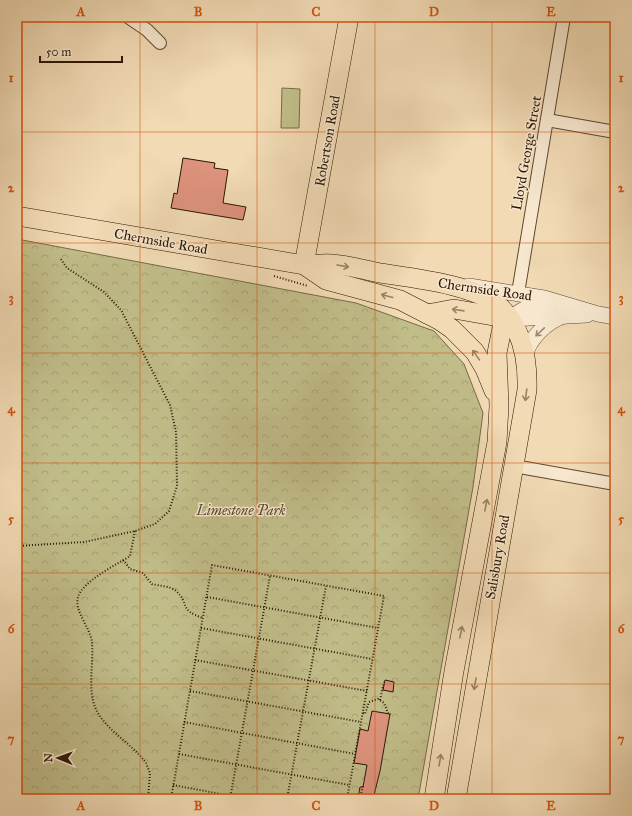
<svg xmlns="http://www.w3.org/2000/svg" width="632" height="816" viewBox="0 0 632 816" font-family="'IM FELL Great Primer',serif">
<defs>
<pattern id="park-crowns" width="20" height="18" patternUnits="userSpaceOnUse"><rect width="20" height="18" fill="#c1bd89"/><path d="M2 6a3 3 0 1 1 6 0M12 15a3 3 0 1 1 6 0" fill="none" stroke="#a6a275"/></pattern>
</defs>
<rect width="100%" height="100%" fill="#f1dab4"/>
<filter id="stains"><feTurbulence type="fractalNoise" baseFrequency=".005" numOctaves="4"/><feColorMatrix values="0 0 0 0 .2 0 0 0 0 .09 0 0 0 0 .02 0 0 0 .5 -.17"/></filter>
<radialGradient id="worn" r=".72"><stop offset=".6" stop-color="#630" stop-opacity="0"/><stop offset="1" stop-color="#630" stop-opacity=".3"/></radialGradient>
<path fill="#c1bd89" stroke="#776a47" d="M282,88L300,89L299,128H281Z"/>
<path fill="url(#park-crowns)" stroke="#776a47" d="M17,239L356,303L434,331L464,364L483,413L473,487L418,799H17Z"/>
<g fill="#dd937d" stroke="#2d1605">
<path d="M183,158L215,163L214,168L228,170L223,203L246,207L243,220L171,208L174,193L177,194Z"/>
<path d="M385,680L394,682L393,692L383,690Z"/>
<path d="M372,711L390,714L380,771L373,799H358L360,787H363L367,765L354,763L360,729L368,731Z"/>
</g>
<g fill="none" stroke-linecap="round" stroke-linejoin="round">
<defs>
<g id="minor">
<path d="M128,17L147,30L160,43"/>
<path d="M547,120L615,132"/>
<path d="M518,293L564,17"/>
<path d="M514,466L615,484"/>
</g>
<g id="tertiary">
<path d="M469,286L544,298L598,314L615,317"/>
<path d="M510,319L587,315"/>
<path d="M510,319C525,306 530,306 549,305"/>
<path d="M525,356C529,339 546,322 564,316"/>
</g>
<g id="primary">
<path d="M17,216L304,265C313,265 323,263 332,264C348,265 364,270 380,273C412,278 479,285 501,308C523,330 528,361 527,390L456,799"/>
<path d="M304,265L326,280L400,300L439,320L452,329L475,352L485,369L494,391"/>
<path d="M304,265L349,17"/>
<path d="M427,314L454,309L510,319"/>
<path d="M434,799L454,671L497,442L499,406L497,353L502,328L510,319"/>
</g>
</defs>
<use href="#minor" stroke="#5e4731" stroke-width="14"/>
<use href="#tertiary" stroke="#5e4731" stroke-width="16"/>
<use href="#primary" stroke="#2d1605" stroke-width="20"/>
<g stroke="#2d1605" stroke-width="2" stroke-dasharray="1 2" stroke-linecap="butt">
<path d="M274,276L308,286"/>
<path d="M135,531L130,556C116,565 83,581 78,597C74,612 91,628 92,643C94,665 86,693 98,713C110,733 132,744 146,763L150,773L148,799"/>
<path d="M17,546L84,542L135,531L155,524L169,511L177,486L176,432L170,405L121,310L104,292L67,268L60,258"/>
<path d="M123,560L130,569L143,573L152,584C159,586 171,586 176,591C190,603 178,610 203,618"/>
<path d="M207,597L378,628"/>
<path d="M201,628L372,659"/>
<path d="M195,660L367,691"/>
<path d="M190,691L361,722"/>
<path d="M380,700L384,682"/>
<path d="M363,713L365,714L369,702L378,699L384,703L388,713L391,714"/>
<path d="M184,722L355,754"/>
<path d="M179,754L349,785"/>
<path d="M173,785L247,799"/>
<path d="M171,799L212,565L384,596L347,799"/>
<path d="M230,799L270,576"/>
<path d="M287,799L326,586"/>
<path d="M360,799L363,786"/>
</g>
<use href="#minor" stroke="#f6e7ce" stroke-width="12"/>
<use href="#tertiary" stroke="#f6e7ce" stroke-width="15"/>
<use href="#primary" stroke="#f1dab4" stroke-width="19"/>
</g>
<defs><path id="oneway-shaft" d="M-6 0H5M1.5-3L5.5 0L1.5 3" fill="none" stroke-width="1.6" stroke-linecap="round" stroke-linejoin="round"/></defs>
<g stroke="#998265">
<use href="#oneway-shaft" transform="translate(343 266) rotate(10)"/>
<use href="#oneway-shaft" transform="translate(387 296) rotate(-165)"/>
<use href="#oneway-shaft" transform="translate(458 310) rotate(-172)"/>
<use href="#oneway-shaft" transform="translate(476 355) rotate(-125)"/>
<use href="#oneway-shaft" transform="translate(526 395) rotate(98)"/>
<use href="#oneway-shaft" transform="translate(486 505) rotate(-79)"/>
<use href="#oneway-shaft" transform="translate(461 632) rotate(-79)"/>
<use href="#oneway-shaft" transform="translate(475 684) rotate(100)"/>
<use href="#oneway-shaft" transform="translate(440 760) rotate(-81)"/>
</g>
<use stroke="#9c8974" href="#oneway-shaft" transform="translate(540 332) rotate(136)"/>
<path fill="none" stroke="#d5520b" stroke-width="1" stroke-opacity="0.55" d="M140,17V799M257,17V799M375,17V799M492,17V799M17,132H615M17,243H615M17,353H615M17,463H615M17,573H615M17,684H615"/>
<g text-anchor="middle" stroke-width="3" stroke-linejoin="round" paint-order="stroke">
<g font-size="14" fill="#2d1605" stroke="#f6e7ce">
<text transform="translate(327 141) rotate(-80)" y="5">Robertson Road</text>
<text transform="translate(526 153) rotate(-80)" y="5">Lloyd George Street</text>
<text transform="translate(161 241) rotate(10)" y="5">Chermside Road</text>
<text transform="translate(485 289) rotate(8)" y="5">Chermside Road</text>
<text transform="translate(497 557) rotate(-80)" y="5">Salisbury Road</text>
</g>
<g font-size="14" font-style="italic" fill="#59482d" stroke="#f6e7ce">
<text x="241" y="515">Limestone Park</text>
</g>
</g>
<rect width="632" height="816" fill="none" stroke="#f1dab4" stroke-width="44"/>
<g transform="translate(58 758) rotate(271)" stroke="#f6e7ce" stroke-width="3" paint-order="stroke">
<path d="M0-3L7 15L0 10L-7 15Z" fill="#2d1605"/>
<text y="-6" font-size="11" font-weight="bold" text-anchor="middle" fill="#2d1605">N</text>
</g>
<path d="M40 56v6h82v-6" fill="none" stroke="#2d1605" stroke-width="2"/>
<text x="46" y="56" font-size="12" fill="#2d1605" stroke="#f6e7ce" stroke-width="3" paint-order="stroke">50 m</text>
<rect x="22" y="22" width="588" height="772" fill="none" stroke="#d5520b" stroke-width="1.5"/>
<g font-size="13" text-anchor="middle" font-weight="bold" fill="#d5520b">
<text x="81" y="16">A</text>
<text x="198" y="16">B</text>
<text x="316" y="16">C</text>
<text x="434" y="16">D</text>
<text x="551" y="16">E</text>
<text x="11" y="82">1</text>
<text x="621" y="82">1</text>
<text x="11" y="192">2</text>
<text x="621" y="192">2</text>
<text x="11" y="302">3</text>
<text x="621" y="302">3</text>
<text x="11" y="413">4</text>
<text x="621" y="413">4</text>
<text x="11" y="523">5</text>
<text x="621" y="523">5</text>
<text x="11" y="633">6</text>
<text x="621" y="633">6</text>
<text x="11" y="743">7</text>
<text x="621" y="743">7</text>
<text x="81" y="810">A</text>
<text x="198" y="810">B</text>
<text x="316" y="810">C</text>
<text x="434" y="810">D</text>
<text x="551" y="810">E</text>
</g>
<rect width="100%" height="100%" filter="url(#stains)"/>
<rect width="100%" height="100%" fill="url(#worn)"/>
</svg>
